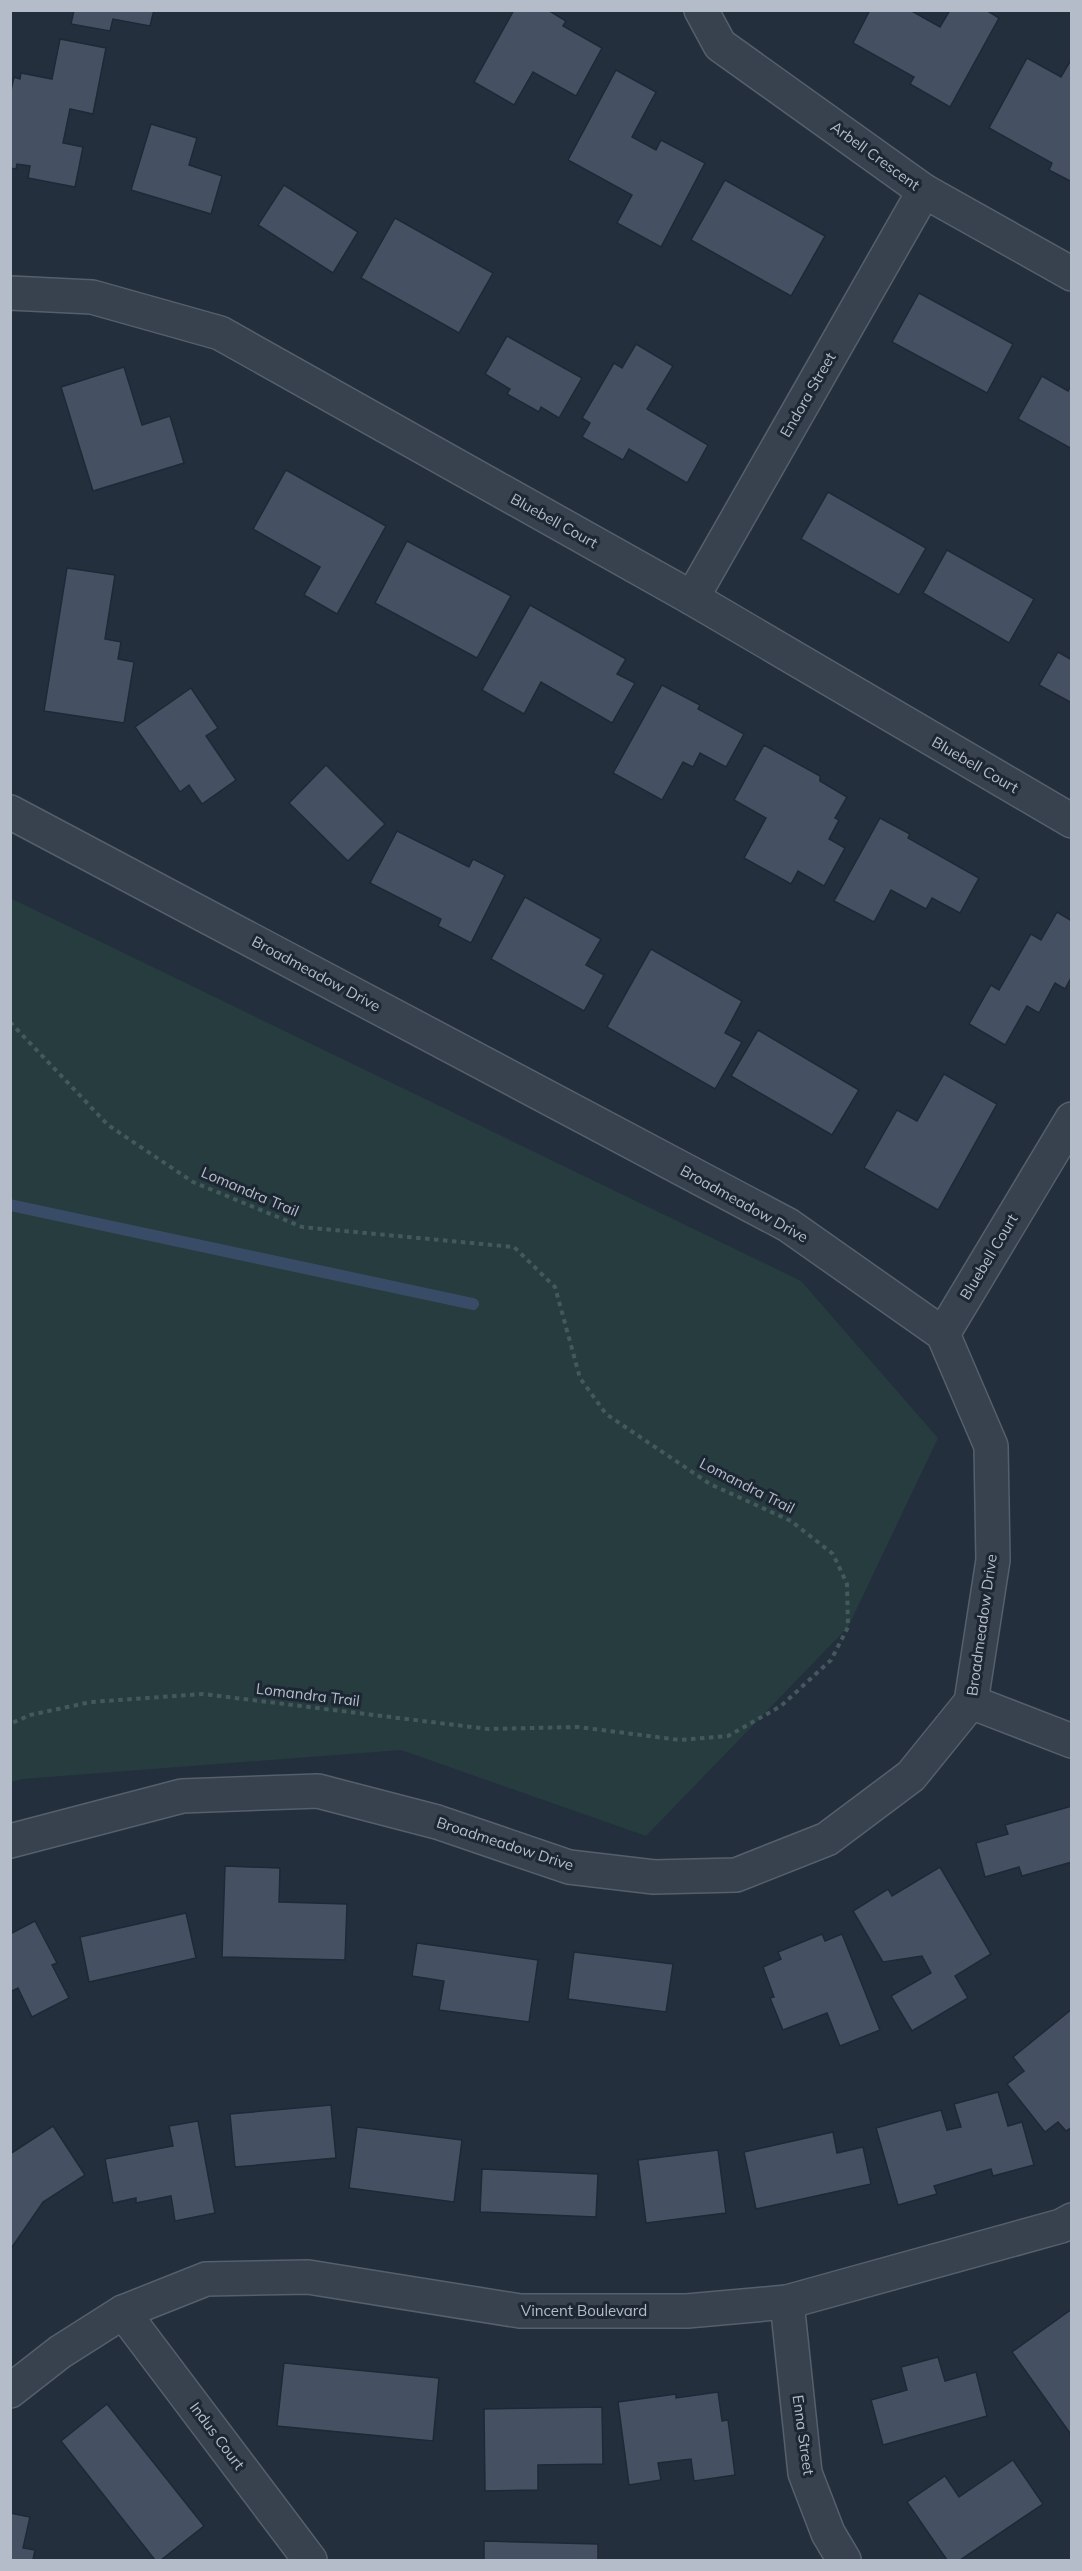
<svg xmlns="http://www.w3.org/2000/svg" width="1082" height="2571" viewBox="0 0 1082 2571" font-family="Mulish,sans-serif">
<rect width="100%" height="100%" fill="#242f3e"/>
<path fill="#263c3f" d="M10,898L801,1281L938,1438L848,1627L646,1836L401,1750L22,1779L11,1782Z"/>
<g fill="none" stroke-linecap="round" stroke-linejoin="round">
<path stroke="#394c67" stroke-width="12" d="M10,1205L473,1304"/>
</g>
<g fill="#455162" stroke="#1f2835" stroke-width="1.5">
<path d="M74,10H154L150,26L113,19L110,31L71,24Z"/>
<path d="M514,10H548L566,21L563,26L602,48L576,96L533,72L514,105L474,82Z"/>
<path d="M870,10H910L940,27L950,10H986L999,18L950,107L910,84L914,77L853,43Z"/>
<path d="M60,39L106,48L93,114L70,109L63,143L83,147L75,187L28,178L30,166L17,164L16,169L10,168V95L14,77L20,79L21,73L52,79Z"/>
<path d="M1027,58L1061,77L1072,58V182L1049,170L1052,163L989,128Z"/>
<path d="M616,70L656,92L632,137L656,150L661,140L705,163L661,247L617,223L632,195L568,160Z"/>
<path d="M151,124L197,138L189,165L222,176L211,214L131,190Z"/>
<path d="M725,180L825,236L791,296L691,240Z"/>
<path d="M284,185L358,232L333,273L258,225Z"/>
<path d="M395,218L493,273L459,333L361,278Z"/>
<path d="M919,293L1013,344L987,393L892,342Z"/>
<path d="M507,336L582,378L559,418L541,407L539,412L507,394L510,389L485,374Z"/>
<path d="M636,344L673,366L647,409L708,445L687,483L629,449L623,460L582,437L590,423L582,418L614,363L622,368Z"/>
<path d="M124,367L142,425L170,416L184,463L93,491L61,387Z"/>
<path d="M1042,376L1068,391L1072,384V449L1018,419Z"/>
<path d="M286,470L386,526L337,614L304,595L320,567L253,529Z"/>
<path d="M828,492L926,548L899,595L801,539Z"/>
<path d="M407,541L511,596L477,658L375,603Z"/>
<path d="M947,550L1034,599L1009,643L923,593Z"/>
<path d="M67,568L115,575L105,639L121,642L118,659L134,662L124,723L44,711Z"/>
<path d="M530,605L626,659L617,674L635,683L612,723L541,682L524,714L482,690Z"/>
<path d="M1058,652L1072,660V703L1039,685Z"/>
<path d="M662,685L700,705L698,709L744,734L726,767L700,753L693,767L683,762L662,800L613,773Z"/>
<path d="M191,688L218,728L206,736L236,780L202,804L189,785L180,792L135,727Z"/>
<path d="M764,745L820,776V781L847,797L835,818L839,820L829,839L845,848L824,886L798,871L791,884L744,858L766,818L734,800Z"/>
<path d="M326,765L385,824L348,861L289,803Z"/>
<path d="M880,818L910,834L908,838L979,878L960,913L932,898L926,909L891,890L874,922L834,901Z"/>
<path d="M397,831L469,867L473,859L505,875L471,943L438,926L441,919L370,883Z"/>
<path d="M525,897L601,939L586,965L604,975L584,1011L491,959Z"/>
<path d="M1057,912L1072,921V976L1065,989L1055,983L1039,1013L1027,1006L1005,1045L969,1024L991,985L999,990L1031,934L1041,940Z"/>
<path d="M651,949L742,1001L725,1033L742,1042L715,1089L607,1027Z"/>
<path d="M758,1030L859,1090L832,1135L731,1076Z"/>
<path d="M944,1074L997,1104L938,1210L864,1168L897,1110L917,1121Z"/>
<path d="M1072,1806V1862L1022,1876L1019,1867L985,1877L976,1843L1008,1834L1005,1825Z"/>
<path d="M225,1866L280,1868L279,1902L347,1904L345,1960L222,1957Z"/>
<path d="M940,1867L991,1954L955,1976L968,1998L912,2031L891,1996L931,1973L922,1956L883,1962L853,1911L888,1889L892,1896Z"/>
<path d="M186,1913L196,1958L89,1982L80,1937Z"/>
<path d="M35,1921L57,1963L52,1965L69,1998L32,2017L18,1988L10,1992V1934Z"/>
<path d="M822,1934L825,1941L842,1934L880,2030L840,2046L827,2013L783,2030L770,1998L774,1997L763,1967L781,1959L778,1952Z"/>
<path d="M417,1943L538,1960L529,2022L439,2010L444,1981L412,1976Z"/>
<path d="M574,1952L673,1964L666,2012L568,1999Z"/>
<path d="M1072,2009V2127L1066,2131L1058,2122L1045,2132L1007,2084L1024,2071L1013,2057Z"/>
<path d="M998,2092L1008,2126L1022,2122L1034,2165L993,2176L991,2169L934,2186L937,2194L898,2205L876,2128L941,2110L947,2130L961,2127L954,2104Z"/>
<path d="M331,2105L336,2158L235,2167L230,2114Z"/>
<path d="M198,2121L215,2213L175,2221L171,2196L136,2203V2198L113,2203L105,2159L173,2146L169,2126Z"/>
<path d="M53,2126L85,2175L43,2202L10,2250V2154Z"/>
<path d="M357,2127L462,2140L454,2202L349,2188Z"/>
<path d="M833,2132L837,2153L863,2147L871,2184L756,2209L744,2152Z"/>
<path d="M718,2150L726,2213L646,2223L638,2160Z"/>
<path d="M482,2169L598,2174L596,2217L480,2212Z"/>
<path d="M1072,2309V2436L1012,2352Z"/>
<path d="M938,2357L945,2381L976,2372L987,2416L883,2445L871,2400L907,2390L901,2367Z"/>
<path d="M284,2363L439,2378L433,2441L277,2426Z"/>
<path d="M718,2392L722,2421L728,2420L735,2475L694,2481L691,2459L658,2463L661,2480L629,2485L618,2402L676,2394V2398Z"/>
<path d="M107,2404L204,2526L161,2560H155L61,2441Z"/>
<path d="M602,2407L603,2464L538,2465V2490L485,2491L484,2409Z"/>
<path d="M1013,2460L1043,2504L960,2560H947L907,2502L945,2476L959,2497Z"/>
<path d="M10,2513L30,2517L23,2548L35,2550L33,2560H10Z"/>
<path d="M484,2541L598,2544V2560H484Z"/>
</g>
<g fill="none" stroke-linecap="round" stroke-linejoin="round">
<defs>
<g id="street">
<path d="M701,10L720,45L924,191L1072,274"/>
<path d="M10,293L92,297L220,333L692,598L1072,821"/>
<path d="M692,598L924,191"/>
<path d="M10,812L788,1225L943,1334L991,1446L993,1560L971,1702L911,1776L827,1839L736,1875L654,1877L569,1867L437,1822L318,1791L182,1796L10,1841"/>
<path d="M943,1334L1072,1119"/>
<path d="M971,1702L1072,1741"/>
<path d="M787,2302L805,2473L828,2533L844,2560"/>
<path d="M123,2312L310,2560"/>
<path d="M10,2391L60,2352L123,2312L206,2279L308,2277L520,2311H687L787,2302L1061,2226L1072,2220"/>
</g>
</defs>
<use href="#street" stroke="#565f6c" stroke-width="36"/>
<path stroke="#44595c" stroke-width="4" stroke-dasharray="4.5 4.5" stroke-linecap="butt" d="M10,1022L108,1125L193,1182L302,1227L514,1247L555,1287L580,1378L606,1414L710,1484L791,1521L833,1554L847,1584L848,1627L831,1660L781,1706L728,1736L680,1740L578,1727L488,1729L203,1694L91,1702L30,1715L10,1724"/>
<use href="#street" stroke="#38414e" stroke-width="33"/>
</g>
<g text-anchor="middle" stroke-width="6" stroke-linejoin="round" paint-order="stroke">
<g font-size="15" fill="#b4bcc9" stroke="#1d2633">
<text transform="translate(875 156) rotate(36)" y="5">Arbell Crescent</text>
<text transform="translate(808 395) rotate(-60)" y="5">Endora Street</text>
<text transform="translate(554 521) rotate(29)" y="5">Bluebell Court</text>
<text transform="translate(975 765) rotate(30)" y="5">Bluebell Court</text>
<text transform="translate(316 974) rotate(28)" y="5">Broadmeadow Drive</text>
<text transform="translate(250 1192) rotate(23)" y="5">Lomandra Trail</text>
<text transform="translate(744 1204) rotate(29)" y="5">Broadmeadow Drive</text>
<text transform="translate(989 1257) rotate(-59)" y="5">Bluebell Court</text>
<text transform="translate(747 1486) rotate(27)" y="5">Lomandra Trail</text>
<text transform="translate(982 1625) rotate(-82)" y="5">Broadmeadow Drive</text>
<text transform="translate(308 1695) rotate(7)" y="5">Lomandra Trail</text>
<text transform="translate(505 1844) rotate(18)" y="5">Broadmeadow Drive</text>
<text x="584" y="2316">Vincent Boulevard</text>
<text transform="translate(803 2435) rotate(82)" y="5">Enna Street</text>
<text transform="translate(217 2436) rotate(53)" y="5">Indus Court</text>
</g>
</g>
<rect width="1082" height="2571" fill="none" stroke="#b4bcc9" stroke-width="24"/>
</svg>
